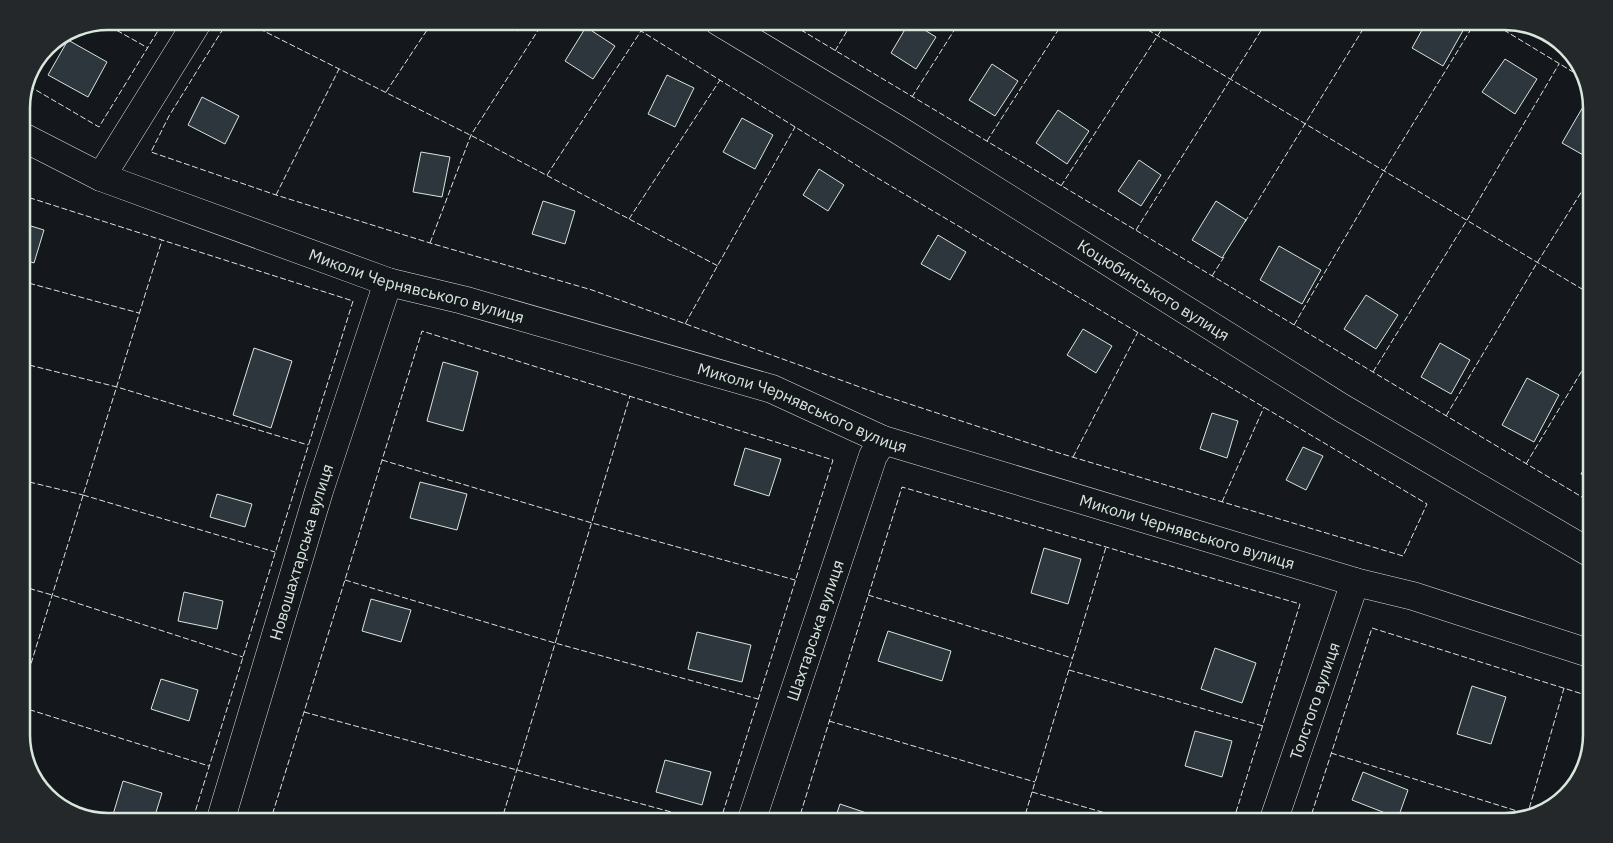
<svg xmlns="http://www.w3.org/2000/svg" width="1613" height="843" viewBox="0 0 1613 843" font-family="'IBM Plex Sans',sans-serif">
<rect width="100%" height="100%" fill="#14181c"/>
<g fill="#2c363c" stroke="#d8e6dc">
<path d="M503,21H524L518,31Z"/>
<path d="M827,21H842L838,28Z"/>
<path d="M910,21L936,37L916,69L891,53Z"/>
<path d="M1427,21H1456L1465,27L1443,66L1412,48Z"/>
<path d="M586,27L615,46L593,79L565,61Z"/>
<path d="M68,40L107,62L88,97L48,75Z"/>
<path d="M1505,59L1537,79L1515,114L1482,92Z"/>
<path d="M992,64L1018,81L995,116L969,100Z"/>
<path d="M667,75L694,88L675,127L648,114Z"/>
<path d="M202,97L239,116L225,144L188,125Z"/>
<path d="M1584,105L1592,110V160L1562,143Z"/>
<path d="M1058,110L1089,131L1067,164L1036,143Z"/>
<path d="M742,118L773,135L755,169L723,152Z"/>
<path d="M421,152L450,157L442,197L413,192Z"/>
<path d="M1139,160L1161,175L1141,206L1118,191Z"/>
<path d="M819,169L844,185L828,211L803,195Z"/>
<path d="M543,201L575,211L565,244L532,234Z"/>
<path d="M1216,201L1246,220L1222,258L1192,240Z"/>
<path d="M21,223L44,230L34,263L21,259Z"/>
<path d="M938,235L966,252L950,280L921,264Z"/>
<path d="M1279,246L1321,270L1302,304L1260,280Z"/>
<path d="M1366,295L1398,315L1376,349L1344,329Z"/>
<path d="M1083,329L1112,346L1096,373L1067,355Z"/>
<path d="M1440,343L1470,360L1451,394L1421,377Z"/>
<path d="M254,348L292,361L271,428L233,415Z"/>
<path d="M443,362L478,372L463,431L427,421Z"/>
<path d="M1527,378L1559,395L1534,442L1502,425Z"/>
<path d="M1212,413L1238,421L1227,458L1200,449Z"/>
<path d="M1303,447L1323,456L1306,490L1286,480Z"/>
<path d="M745,448L781,459L769,496L734,485Z"/>
<path d="M1592,455V480L1581,474Z"/>
<path d="M420,482L467,494L457,530L410,518Z"/>
<path d="M217,494L252,504L245,527L210,517Z"/>
<path d="M1044,548L1081,559L1068,604L1031,593Z"/>
<path d="M184,592L223,601L217,629L178,621Z"/>
<path d="M371,599L411,610L401,642L362,631Z"/>
<path d="M888,631L951,651L942,681L878,661Z"/>
<path d="M697,632L751,645L742,682L688,669Z"/>
<path d="M1215,648L1256,663L1242,703L1201,689Z"/>
<path d="M161,679L198,690L189,721L151,709Z"/>
<path d="M1472,686L1506,697L1491,744L1457,734Z"/>
<path d="M1195,731L1232,741L1222,777L1185,766Z"/>
<path d="M665,760L711,772L702,805L656,792Z"/>
<path d="M1363,772L1408,790L1398,818L1352,800Z"/>
<path d="M123,781L162,793L153,822H126L112,818Z"/>
<path d="M840,804L884,819L883,822H834Z"/>
</g>
<g fill="none" stroke-linecap="round" stroke-linejoin="round">
<defs>
<g id="minor">
<path id="s1" d="M718,21L897,129L1342,408L1592,554"/>
<path id="s2" d="M21,136L101,177L388,282L463,300L772,389L883,440L1355,582L1413,596L1592,654"/>
<path d="M101,177L198,21"/>
<path id="s3" d="M220,822L319,491L388,282"/>
<path id="s4" d="M751,822L873,456L883,440"/>
<path id="s5" d="M1273,822L1355,582"/>
</g>
</defs>
<use href="#minor" stroke="#d8e6dc" stroke-width="29"/>
<use href="#minor" stroke="#14181c" stroke-width="28"/>
<g stroke="#d8e6dc" stroke-width="1" stroke-dasharray="6 2.5" stroke-linecap="butt">
<path d="M228,21L169,116L151,152L276,195L430,243L592,290L882,395L1059,453L1403,556L1427,504L869,173L625,21"/>
<path d="M244,21L478,139L718,266"/>
<path d="M786,21L1592,503"/>
<path d="M1133,21L1592,295"/>
<path d="M1489,21L1583,78"/>
<path d="M102,22L148,48"/>
<path d="M835,51L853,21"/>
<path d="M29,86L99,127L164,21"/>
<path d="M386,92L433,21"/>
<path d="M912,97L960,21"/>
<path d="M987,141L1064,21"/>
<path d="M547,175L641,31"/>
<path d="M1061,186L1167,21"/>
<path d="M21,195L353,301L192,822"/>
<path d="M276,195L339,69"/>
<path d="M629,219L720,80"/>
<path d="M1245,222L1368,21"/>
<path d="M1136,230L1267,21"/>
<path d="M430,243L471,135L544,21"/>
<path d="M1212,276L1224,257"/>
<path d="M21,281L139,313"/>
<path d="M685,324L795,127"/>
<path d="M1294,325L1384,171L1476,21"/>
<path d="M21,363L117,387L308,445"/>
<path d="M1373,372L1467,220L1559,64"/>
<path d="M1446,416L1537,263L1592,175"/>
<path d="M1073,457L1138,332"/>
<path d="M382,460L592,523L795,580"/>
<path d="M1526,464L1592,354"/>
<path d="M21,480L83,495"/>
<path d="M83,495L275,552"/>
<path d="M1222,502L1264,407"/>
<path d="M345,580L555,643L758,699"/>
<path d="M21,586L52,595L243,657"/>
<path d="M868,595L1072,658"/>
<path d="M1069,670L1263,726"/>
<path d="M21,696L162,240"/>
<path d="M21,707L209,766"/>
<path d="M304,712L708,822"/>
<path d="M829,721L1035,782"/>
<path d="M1331,753L1530,815"/>
<path d="M1032,792L1137,822"/>
<path d="M1527,816L1564,688"/>
<path d="M270,822L422,331L833,460L720,822"/>
<path d="M501,822L630,396"/>
<path d="M798,822L902,487L1300,604L1233,822"/>
<path d="M1023,822L1106,547"/>
<path d="M1309,822L1372,628L1592,697"/>
</g>
</g>
<g text-anchor="middle" stroke-width="4" stroke-linejoin="round" paint-order="stroke">
<g font-size="16" fill="#d8e6dc" stroke="#14181c">
<text dy="6" stroke="none"><textPath href="#s2" startOffset="424">Миколи Чернявського вулиця</textPath></text>
<text dy="6" stroke="none"><textPath href="#s1" startOffset="512">Коцюбинського вулиця</textPath></text>
<text dy="6" stroke="none"><textPath href="#s2" startOffset="829">Миколи Чернявського вулиця</textPath></text>
<text dy="6" stroke="none"><textPath href="#s2" startOffset="1234">Миколи Чернявського вулиця</textPath></text>
<text dy="6" stroke="none"><textPath href="#s3" startOffset="282">Новошахтарська вулиця</textPath></text>
<text dy="6" stroke="none"><textPath href="#s4" startOffset="202">Шахтарська вулиця</textPath></text>
<text dy="6" stroke="none"><textPath href="#s5" startOffset="128">Толстого вулиця</textPath></text>
</g>
</g>
<path d="M0 0H1613V843H0ZM108 30H1505A78 78 0 0 1 1583 108V735A78 78 0 0 1 1505 813H108A78 78 0 0 1 30 735V108A78 78 0 0 1 108 30Z" fill="#24282b" fill-rule="evenodd"/>
<path fill="none" stroke="#d8e6dc" stroke-width="2.5" d="M108 30H1505A78 78 0 0 1 1583 108V735A78 78 0 0 1 1505 813H108A78 78 0 0 1 30 735V108A78 78 0 0 1 108 30Z"/>
</svg>
